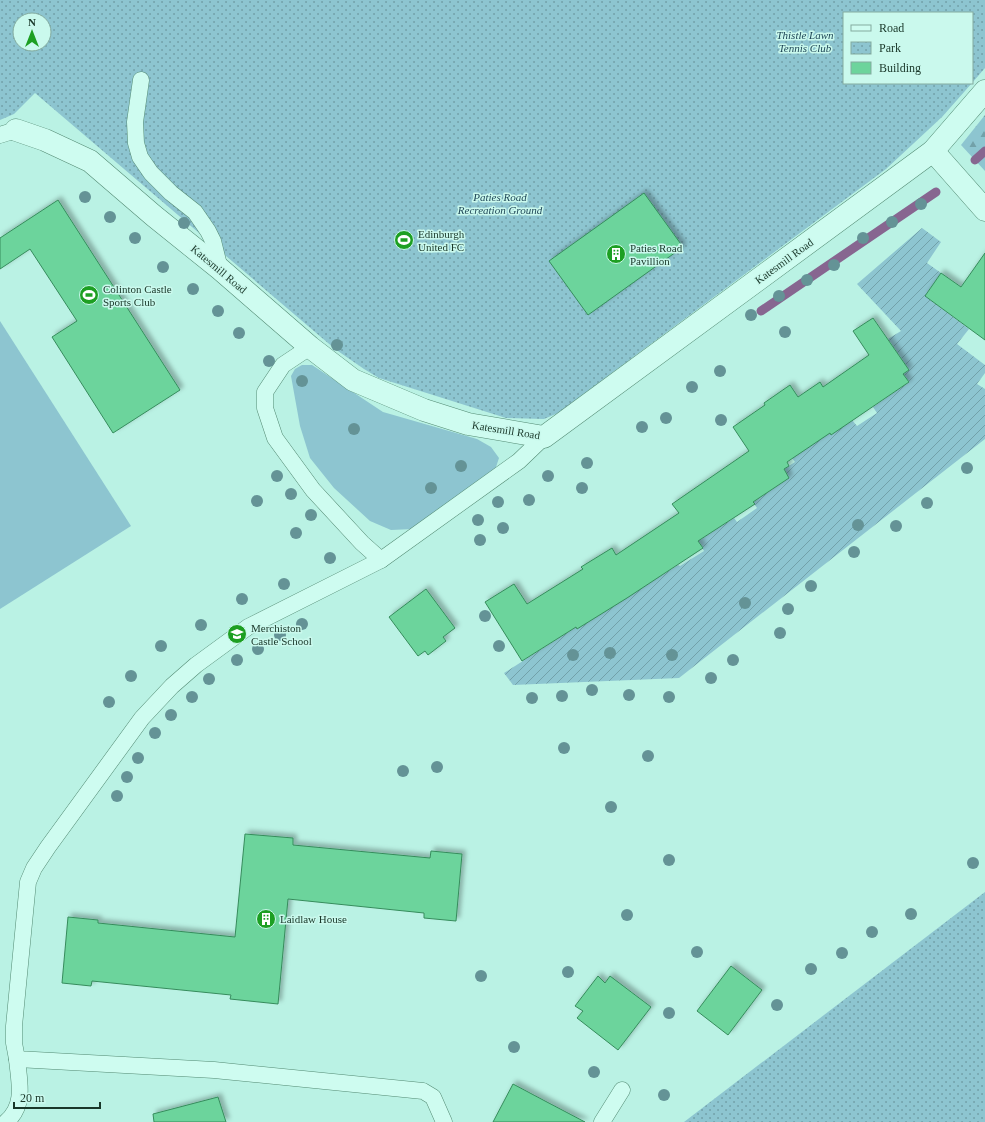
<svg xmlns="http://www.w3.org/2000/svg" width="985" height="1122" viewBox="0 0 985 1122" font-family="Georgia,serif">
<defs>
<pattern id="forest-firs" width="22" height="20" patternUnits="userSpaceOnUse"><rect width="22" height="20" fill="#8dc5d0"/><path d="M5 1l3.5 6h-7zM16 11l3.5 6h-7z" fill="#72a1a9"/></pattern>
<pattern id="park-dots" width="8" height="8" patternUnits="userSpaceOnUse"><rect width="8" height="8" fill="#8dc5d0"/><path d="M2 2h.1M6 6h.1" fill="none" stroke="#72a1a9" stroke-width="1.8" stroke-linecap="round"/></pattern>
<pattern id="garden-furrows" width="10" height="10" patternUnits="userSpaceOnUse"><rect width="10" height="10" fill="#8dc5d0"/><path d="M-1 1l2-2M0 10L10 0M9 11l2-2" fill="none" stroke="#72a1a9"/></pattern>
<filter id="shadow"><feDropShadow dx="3.5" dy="-3.5" stdDeviation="2" flood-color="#0004"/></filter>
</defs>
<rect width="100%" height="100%" fill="#baf2e4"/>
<g fill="#8dc5d0">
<path d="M0,321L131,526L0,609Z"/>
<path d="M302,365H312L383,412L477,439L491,447L499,458L495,470L413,529L391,530L370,521L334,488L310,458L300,426L291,376L295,369Z"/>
</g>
<path fill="url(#forest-firs)" d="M985,115V171L961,145Z"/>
<g fill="url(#park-dots)" fill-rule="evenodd">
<path d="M0,0H985V68L972,83V13H844V83H972L942,117L886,169L558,413L544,419L506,418L379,378L364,369L335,349L35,93L14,114L0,120ZM20,20H44V44H20Z"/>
<path d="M985,892V1122H684Z"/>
</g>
<path fill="url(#garden-furrows)" d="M922,228L941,242L927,263L941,273L925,296L969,329L957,344L985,365V373L977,384L985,389V439L679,678L513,685L504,673L576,627L577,629L678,565L680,566L704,551L698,541L734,518L737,522L757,508L753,502L789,478L784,469L795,462L792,458L810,446L826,427L831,435L852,420L857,426L877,413L873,407L909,382L903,374L909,370L888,339L901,331L857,284Z"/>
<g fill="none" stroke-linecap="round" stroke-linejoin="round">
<g stroke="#876690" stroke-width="9">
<path d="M975,160L985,151"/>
<path d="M761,311L936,192"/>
</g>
</g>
<g fill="#6cd49c" stroke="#368c5c" filter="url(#shadow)">
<path d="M644,193L683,247L588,315L549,261Z"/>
<path d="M58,200L180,390L113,433L52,337L77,321L30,249L0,269V238Z"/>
<path d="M985,253V340L925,296L941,273L961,287Z"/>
<path d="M873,318L909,370L903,374L909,382L831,435L830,433L787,462L789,466L784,469L789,478L753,502L755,504L698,541L703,548L627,598L577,629L576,627L522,661L485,602L514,584L527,604L583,569L581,567L612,548L616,555L679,513L672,504L749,451L733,427L765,405L764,403L790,385L798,397L820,382L823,387L869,355L853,331Z"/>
<path d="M426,589L455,628L443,637L446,641L428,655L425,651L418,656L389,617Z"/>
<path d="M245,834L293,838V845L430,858L431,851L462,854L456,921L424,918V913L288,899L278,1004L230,999L231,995L92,981L91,986L62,983L68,917L98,920V923L235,937Z"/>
<path d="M731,966L762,990L728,1035L697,1011Z"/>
<path d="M598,976L605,983L610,976L651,1007L618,1050L577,1018L583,1011L575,1006Z"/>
<path d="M513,1084L545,1101L585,1122H493Z"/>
<path d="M218,1097L226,1122H154L153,1114Z"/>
</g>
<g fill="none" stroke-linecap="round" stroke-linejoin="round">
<defs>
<g id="lane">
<path d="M141,80L135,122L136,143L140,157L151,173L171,193L195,212L208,231L213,241L220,269"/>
<path d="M0,135L16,130"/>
<path d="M310,347L283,365L265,392V408L275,438L313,490L362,543L381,560"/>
<path d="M6,1122C26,1105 19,1082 17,1059"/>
<path d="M444,1122L433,1097L423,1091L214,1070L17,1059L14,1043V1026L28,882L34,868L48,847L142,718L172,686L196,665L248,627L381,560L519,461L544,437"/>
<path d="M602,1122L622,1090"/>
</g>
<g id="street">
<path d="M16,130L45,140L90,161L154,216L220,269L310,347L353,380L424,410L468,424L544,437L933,151L985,91"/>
<path d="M933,151L985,210"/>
</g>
</defs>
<use href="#lane" stroke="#538a73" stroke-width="17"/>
<use href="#street" stroke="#538a73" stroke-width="23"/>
<use href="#lane" stroke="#cefcf0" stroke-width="16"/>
<use href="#street" stroke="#cefcf0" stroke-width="22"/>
</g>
<g fill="#649396">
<circle cx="85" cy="197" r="6"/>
<circle cx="921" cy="204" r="6"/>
<circle cx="110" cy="217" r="6"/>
<circle cx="892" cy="222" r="6"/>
<circle cx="184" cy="223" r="6"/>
<circle cx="135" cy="238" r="6"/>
<circle cx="863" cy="238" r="6"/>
<circle cx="834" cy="265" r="6"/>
<circle cx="163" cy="267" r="6"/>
<circle cx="807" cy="280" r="6"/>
<circle cx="193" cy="289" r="6"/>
<circle cx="779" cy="296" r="6"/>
<circle cx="218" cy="311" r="6"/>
<circle cx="751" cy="315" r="6"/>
<circle cx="785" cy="332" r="6"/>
<circle cx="239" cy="333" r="6"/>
<circle cx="337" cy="345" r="6"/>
<circle cx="269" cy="361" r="6"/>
<circle cx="720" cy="371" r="6"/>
<circle cx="302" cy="381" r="6"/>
<circle cx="692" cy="387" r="6"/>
<circle cx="666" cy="418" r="6"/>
<circle cx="721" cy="420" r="6"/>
<circle cx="642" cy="427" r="6"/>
<circle cx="354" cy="429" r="6"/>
<circle cx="587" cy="463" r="6"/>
<circle cx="461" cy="466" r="6"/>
<circle cx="967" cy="468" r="6"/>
<circle cx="277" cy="476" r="6"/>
<circle cx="548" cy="476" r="6"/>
<circle cx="431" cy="488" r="6"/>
<circle cx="582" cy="488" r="6"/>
<circle cx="291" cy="494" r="6"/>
<circle cx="529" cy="500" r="6"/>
<circle cx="257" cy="501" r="6"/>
<circle cx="498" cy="502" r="6"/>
<circle cx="927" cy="503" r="6"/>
<circle cx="311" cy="515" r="6"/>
<circle cx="478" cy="520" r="6"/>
<circle cx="858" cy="525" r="6"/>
<circle cx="896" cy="526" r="6"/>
<circle cx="503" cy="528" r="6"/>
<circle cx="296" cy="533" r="6"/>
<circle cx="480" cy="540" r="6"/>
<circle cx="854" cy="552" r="6"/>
<circle cx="330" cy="558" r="6"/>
<circle cx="284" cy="584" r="6"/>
<circle cx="811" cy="586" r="6"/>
<circle cx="242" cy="599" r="6"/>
<circle cx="745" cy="603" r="6"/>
<circle cx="788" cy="609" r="6"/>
<circle cx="485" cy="616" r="6"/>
<circle cx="302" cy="624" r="6"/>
<circle cx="201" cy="625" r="6"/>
<circle cx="780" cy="633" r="6"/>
<circle cx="280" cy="635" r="6"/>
<circle cx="161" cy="646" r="6"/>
<circle cx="499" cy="646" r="6"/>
<circle cx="258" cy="649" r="6"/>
<circle cx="610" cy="653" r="6"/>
<circle cx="573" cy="655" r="6"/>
<circle cx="672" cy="655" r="6"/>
<circle cx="237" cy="660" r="6"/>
<circle cx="733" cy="660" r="6"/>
<circle cx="131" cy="676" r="6"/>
<circle cx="711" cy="678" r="6"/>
<circle cx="209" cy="679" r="6"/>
<circle cx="592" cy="690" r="6"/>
<circle cx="629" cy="695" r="6"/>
<circle cx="562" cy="696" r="6"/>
<circle cx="192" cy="697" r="6"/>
<circle cx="669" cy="697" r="6"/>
<circle cx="532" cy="698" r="6"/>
<circle cx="109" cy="702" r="6"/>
<circle cx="171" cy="715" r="6"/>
<circle cx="155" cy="733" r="6"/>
<circle cx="564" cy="748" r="6"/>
<circle cx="648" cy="756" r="6"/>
<circle cx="138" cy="758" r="6"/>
<circle cx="437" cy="767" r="6"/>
<circle cx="403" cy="771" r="6"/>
<circle cx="127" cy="777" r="6"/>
<circle cx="117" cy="796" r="6"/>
<circle cx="611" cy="807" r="6"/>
<circle cx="669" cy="860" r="6"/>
<circle cx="973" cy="863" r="6"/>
<circle cx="911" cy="914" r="6"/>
<circle cx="627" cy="915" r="6"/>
<circle cx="872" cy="932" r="6"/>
<circle cx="697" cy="952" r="6"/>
<circle cx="842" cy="953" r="6"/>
<circle cx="811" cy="969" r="6"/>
<circle cx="568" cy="972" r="6"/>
<circle cx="481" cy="976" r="6"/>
<circle cx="777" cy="1005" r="6"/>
<circle cx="669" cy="1013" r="6"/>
<circle cx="514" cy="1047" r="6"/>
<circle cx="594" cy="1072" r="6"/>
<circle cx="664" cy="1095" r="6"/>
</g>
<defs>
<symbol id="stadium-disc" viewBox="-11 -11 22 22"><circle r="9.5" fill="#1d9f22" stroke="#caf9ed"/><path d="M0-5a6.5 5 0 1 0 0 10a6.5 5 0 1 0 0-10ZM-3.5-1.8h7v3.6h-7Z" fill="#fff"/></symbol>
<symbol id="building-disc" viewBox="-11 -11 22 22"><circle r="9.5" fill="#1d9f22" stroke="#caf9ed"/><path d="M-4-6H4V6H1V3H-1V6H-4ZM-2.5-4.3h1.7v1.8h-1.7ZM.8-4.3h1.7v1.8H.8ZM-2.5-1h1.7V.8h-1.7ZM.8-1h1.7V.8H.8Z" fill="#fff"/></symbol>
<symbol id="school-disc" viewBox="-11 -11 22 22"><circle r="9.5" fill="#1d9f22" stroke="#caf9ed"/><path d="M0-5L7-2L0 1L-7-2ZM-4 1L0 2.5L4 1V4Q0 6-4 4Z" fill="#fff"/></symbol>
</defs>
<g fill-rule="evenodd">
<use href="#stadium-disc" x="393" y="229" width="22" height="22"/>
<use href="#building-disc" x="605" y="243" width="22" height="22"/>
<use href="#stadium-disc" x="78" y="284" width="22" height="22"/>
<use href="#school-disc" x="226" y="623" width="22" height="22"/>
<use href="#building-disc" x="255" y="908" width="22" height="22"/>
</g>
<g text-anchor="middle" stroke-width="3" stroke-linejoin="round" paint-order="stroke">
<g font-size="11" font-style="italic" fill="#1e4556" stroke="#caf9ed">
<text x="805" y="39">Thistle Lawn<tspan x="805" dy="13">Tennis Club</tspan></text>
<text x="500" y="201">Paties Road<tspan x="500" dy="13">Recreation Ground</tspan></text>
</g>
<g font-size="11" fill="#193729" stroke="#caf9ed" text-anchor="start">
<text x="418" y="238">Edinburgh<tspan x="418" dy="13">United FC</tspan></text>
<text x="630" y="252">Paties Road<tspan x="630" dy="13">Pavillion</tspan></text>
<text x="103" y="293">Colinton Castle<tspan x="103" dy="13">Sports Club</tspan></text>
<text x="251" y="632">Merchiston<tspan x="251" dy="13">Castle School</tspan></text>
<text x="280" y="923">Laidlaw House</text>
</g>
<g font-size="11" fill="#193729" stroke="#caf9ed">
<text transform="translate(784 261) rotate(-36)" y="4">Katesmill Road</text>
<text transform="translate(219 269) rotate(40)" y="4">Katesmill Road</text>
<text transform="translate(506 430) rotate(9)" y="4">Katesmill Road</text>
</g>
</g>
<rect x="843" y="12" width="130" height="72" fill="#caf9ed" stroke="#83ab9f"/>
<rect x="851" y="25" width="20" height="6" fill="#cefcf0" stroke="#83ab9f"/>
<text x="879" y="32" font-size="12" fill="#193729">Road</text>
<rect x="851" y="42" width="20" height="12" fill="url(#park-dots)" stroke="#83ab9f"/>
<text x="879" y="52" font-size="12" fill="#193729">Park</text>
<rect x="851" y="62" width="20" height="12" fill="#6cd49c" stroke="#83ab9f"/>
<text x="879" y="72" font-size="12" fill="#193729">Building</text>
<g transform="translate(32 32)"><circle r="19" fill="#caf9ed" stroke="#83ab9f"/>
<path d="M0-3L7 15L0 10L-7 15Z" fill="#1d9f22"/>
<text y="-6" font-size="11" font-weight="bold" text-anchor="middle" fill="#193729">N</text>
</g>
<path d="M14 1102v6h86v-6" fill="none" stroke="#193729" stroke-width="2"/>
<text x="20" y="1102" font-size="12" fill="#193729" stroke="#caf9ed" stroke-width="3" paint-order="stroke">20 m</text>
</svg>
